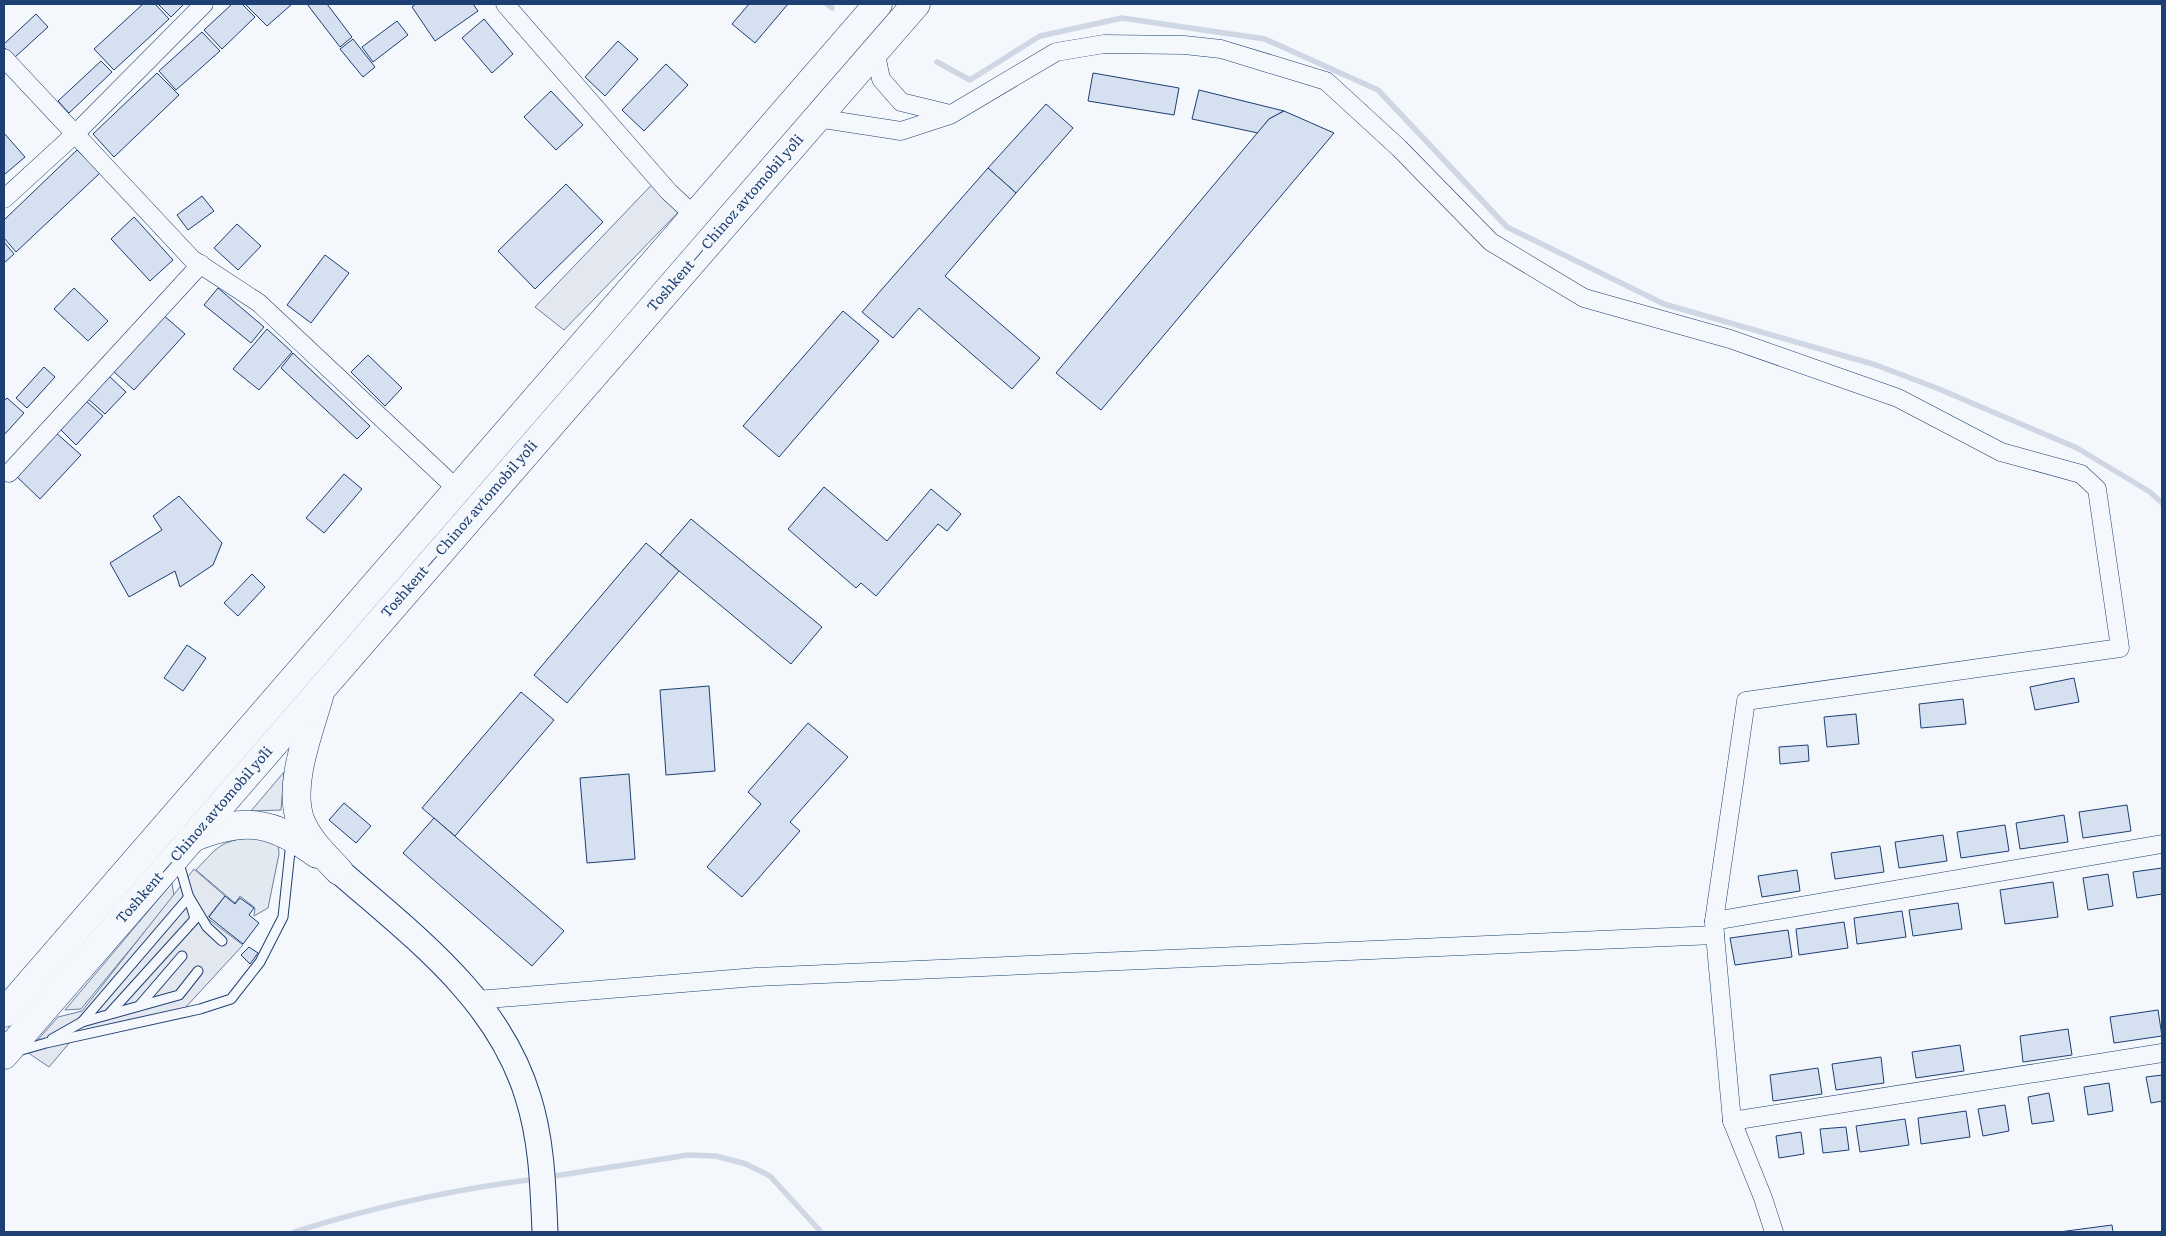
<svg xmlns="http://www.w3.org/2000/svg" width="2166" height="1236" viewBox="0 0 2166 1236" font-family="Literata,serif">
<rect width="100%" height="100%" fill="#f4f7fb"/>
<g fill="#e3e9f0" stroke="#687fa3">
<path d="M284,772L281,810L251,811Z"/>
<path d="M258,837L278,841L279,854L268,908L254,916L255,908L240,896L235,903L196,870C220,844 222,840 258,837Z"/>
<path d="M172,883L174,896L81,1009L65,1010Z"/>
</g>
<g fill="#e3e8f0" stroke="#687fa3">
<path d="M661,175L690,200L564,330L535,307Z"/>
<path d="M194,869L225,896L207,918L243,945L185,1008L71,1041L49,1067L27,1052L58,1017L82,1011Z"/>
</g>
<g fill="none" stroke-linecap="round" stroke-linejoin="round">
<g stroke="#cfd7e4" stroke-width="5.5">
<path d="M827,4L832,8"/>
<path d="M937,62L970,80L1040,36L1122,18L1265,39L1378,90L1507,227L1664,304L1876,365L1939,389L2077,448L2150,492L2162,503"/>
<path d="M548,1177L688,1155L716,1156L746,1164L770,1176L821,1232"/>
<path d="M294,1232C374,1207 453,1189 537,1179"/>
</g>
</g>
<g fill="#d5e0f0" stroke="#1d3f73">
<path d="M143,4H155L169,19L114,70L94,49Z"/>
<path d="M158,4H184L171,17Z"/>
<path d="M232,4H242L255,17L222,49L204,30Z"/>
<path d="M245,4H292L267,26Z"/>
<path d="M307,4H327L352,37L340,47Z"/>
<path d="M416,4H473L478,11L435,41L412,7Z"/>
<path d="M749,4H788L755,43L732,24Z"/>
<path d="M36,14L48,27L14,58L4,47V44Z"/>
<path d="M484,19L513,54L492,73L462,38Z"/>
<path d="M397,21L408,35L373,62L362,47Z"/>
<path d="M202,32L220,51L176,90L159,71Z"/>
<path d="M353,39L375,67L363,77L340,49Z"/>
<path d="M618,41L638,59L605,96L585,77Z"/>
<path d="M101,61L112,72L69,113L58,101Z"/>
<path d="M666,64L688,85L644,131L622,110Z"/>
<path d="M157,73L179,95L114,157L93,134Z"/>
<path d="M1093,73L1179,88L1174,115L1088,101Z"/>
<path d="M1199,90L1284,111L1269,119L1258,133L1192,119Z"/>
<path d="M551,91L583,125L556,150L524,117Z"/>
<path d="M1046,104L1073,128L1016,193L988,168Z"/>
<path d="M1284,111L1334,133L1101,410L1056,373L1269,119Z"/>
<path d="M4,133L25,157L5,174L4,173Z"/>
<path d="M77,150L100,173L16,252L4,238V220Z"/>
<path d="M988,168L1016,193L945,276L1040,358L1012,389L919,308L893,338L862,312Z"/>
<path d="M566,184L603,222L535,289L498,251Z"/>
<path d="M202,196L214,211L188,230L177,215Z"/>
<path d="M134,217L173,260L150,281L111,239Z"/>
<path d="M237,224L261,246L238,270L214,248Z"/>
<path d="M4,242L14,254L4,263Z"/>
<path d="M325,255L349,273L311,323L287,305Z"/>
<path d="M74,288L108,321L88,341L54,309Z"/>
<path d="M218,288L264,327L251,343L204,305Z"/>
<path d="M843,311L879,341L779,457L743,426Z"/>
<path d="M162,314L185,334L134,390L112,370Z"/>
<path d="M267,329L292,352L259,390L233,369Z"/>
<path d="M293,353L370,426L357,439L281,368Z"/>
<path d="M368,355L402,388L385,406L351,372Z"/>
<path d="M44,367L55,377L27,408L16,398Z"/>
<path d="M108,375L126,392L105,414L87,398Z"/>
<path d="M7,398L24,413L4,435V401Z"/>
<path d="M85,400L103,416L76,445L59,428Z"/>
<path d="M55,432L81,455L40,499L15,475Z"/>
<path d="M344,474L362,489L324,533L306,518Z"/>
<path d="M824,487L887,541L931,489L961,514L947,531L938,524L876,596L861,583L856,588L788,529Z"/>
<path d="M179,496L222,543L213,565L180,587L175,571L129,597L110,563L162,530L153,516Z"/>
<path d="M691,519L822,627L791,664L660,555Z"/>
<path d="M646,543L679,571L567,703L534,675Z"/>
<path d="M252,574L265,587L238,616L224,603Z"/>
<path d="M187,645L206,658L183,691L164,678Z"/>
<path d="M2074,678L2079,702L2035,710L2030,687Z"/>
<path d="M709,686L715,771L666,775L660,690Z"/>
<path d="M521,692L554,720L455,836L422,808Z"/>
<path d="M1963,699L1966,724L1921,728L1919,704Z"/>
<path d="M1856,714L1859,744L1827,747L1824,717Z"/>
<path d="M808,723L848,757L790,822L800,831L742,897L707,867L761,804L748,792Z"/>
<path d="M1808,745L1809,761L1780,764L1779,747Z"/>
<path d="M629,774L635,859L587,863L580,778Z"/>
<path d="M344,803L371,826L356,843L329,820Z"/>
<path d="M2127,805L2131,831L2083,838L2079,812Z"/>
<path d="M2064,815L2068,842L2020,849L2016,823Z"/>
<path d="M434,818L564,931L532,966L403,853Z"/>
<path d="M2005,825L2009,851L1961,858L1957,832Z"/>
<path d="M1943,835L1947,861L1899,868L1895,842Z"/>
<path d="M1880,846L1884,872L1835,879L1831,853Z"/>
<path d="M2162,868V894L2137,898L2133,872Z"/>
<path d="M1797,870L1800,891L1762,897L1758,876Z"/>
<path d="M2108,874L2113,906L2088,910L2083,878Z"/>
<path d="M2053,882L2058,917L2005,924L2000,890Z"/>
<path d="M225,896L235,904L240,898L254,908L249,915L259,923L243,944L209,917Z"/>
<path d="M1958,903L1962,929L1913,936L1909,910Z"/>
<path d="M1902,911L1906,937L1857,944L1854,918Z"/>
<path d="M1844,922L1848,948L1799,955L1796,929Z"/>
<path d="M1788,930L1792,957L1735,965L1730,938Z"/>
<path d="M249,947L258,953L250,964L241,955Z"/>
<path d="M2158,1010L2162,1036L2114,1043L2110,1017Z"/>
<path d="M2068,1029L2072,1055L2023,1062L2020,1036Z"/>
<path d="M1960,1045L1964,1071L1916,1078L1912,1052Z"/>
<path d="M1881,1057L1884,1083L1836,1090L1832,1064Z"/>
<path d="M1818,1068L1822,1094L1773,1101L1770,1075Z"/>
<path d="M2162,1075V1101L2151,1103L2146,1077Z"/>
<path d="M2109,1083L2113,1111L2088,1115L2084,1087Z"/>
<path d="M2049,1093L2054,1121L2032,1124L2028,1097Z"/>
<path d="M2005,1105L2009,1131L1983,1136L1978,1109Z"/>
<path d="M1966,1111L1970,1137L1921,1144L1918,1118Z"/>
<path d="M1905,1119L1909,1145L1860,1152L1856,1126Z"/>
<path d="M1846,1127L1849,1150L1823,1153L1820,1129Z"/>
<path d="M1801,1132L1804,1154L1779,1158L1776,1136Z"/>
<path d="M2112,1225L2113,1232H2059Z"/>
</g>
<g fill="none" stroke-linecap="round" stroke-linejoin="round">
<defs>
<g id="lane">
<path d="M139,1006L182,956"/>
<path d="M109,1014L195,919L178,860"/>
<path d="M82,1022L189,897L207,927L222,941"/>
<path d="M52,1039L82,1022L179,995L198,971"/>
<path d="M18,1051L46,1043L200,1009L231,999L260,962L283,917L291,842"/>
</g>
<g id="street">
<path d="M505,4L669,192L695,216"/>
<path d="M875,50L881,79L901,102L950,114"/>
<path d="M4,58L192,259L259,303L458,490"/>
<path d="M817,118L901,131L950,115L1056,52L1104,44L1184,45L1221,49L1326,81L1399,148L1491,242L1584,298L1730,339L1898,398L2001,452L2081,474L2097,489L2120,648L1746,701L1714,921L1715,935L1732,1121L1763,1198L1774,1232"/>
<path d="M4,199L75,134L204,4"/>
<path d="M9,473L201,264"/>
<path d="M1714,921L2162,844"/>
<path d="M476,1000L756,977L1715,935"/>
<path d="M1732,1121L2162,1053"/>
</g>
<path id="secondary" d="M339,871C413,936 498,998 528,1097C542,1141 543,1187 545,1232"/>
<g id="highway">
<path d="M319,697C309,732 287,786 301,822C309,841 325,856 339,871"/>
<path d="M192,838C245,817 271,820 317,854"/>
<path d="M4,1013L878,4"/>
<path d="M4,1055L916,4"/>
</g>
</defs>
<use href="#lane" stroke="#1d3f73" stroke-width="11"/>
<use href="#street" stroke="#1d3f73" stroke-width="19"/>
<use href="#secondary" stroke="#1d3f73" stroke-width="27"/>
<use href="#highway" stroke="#1d3f73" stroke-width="29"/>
<use href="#lane" stroke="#f4f7fb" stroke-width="9"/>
<use href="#street" stroke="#f4f7fb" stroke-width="18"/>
<use href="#secondary" stroke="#f4f7fb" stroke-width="25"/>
<use href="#highway" stroke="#f4f7fb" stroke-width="28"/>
</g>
<g text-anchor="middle" stroke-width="4" stroke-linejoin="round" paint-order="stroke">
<g font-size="14" fill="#1d3f73" stroke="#f4f7fb">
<text transform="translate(725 223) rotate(-49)" y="5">Toshkent — Chinoz avtomobil yoʻli</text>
<text transform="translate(459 529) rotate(-49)" y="5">Toshkent — Chinoz avtomobil yoʻli</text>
<text transform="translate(194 835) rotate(-49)" y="5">Toshkent — Chinoz avtomobil yoʻli</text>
</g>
</g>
<rect width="2166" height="1236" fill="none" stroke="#1d3f73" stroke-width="10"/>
</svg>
